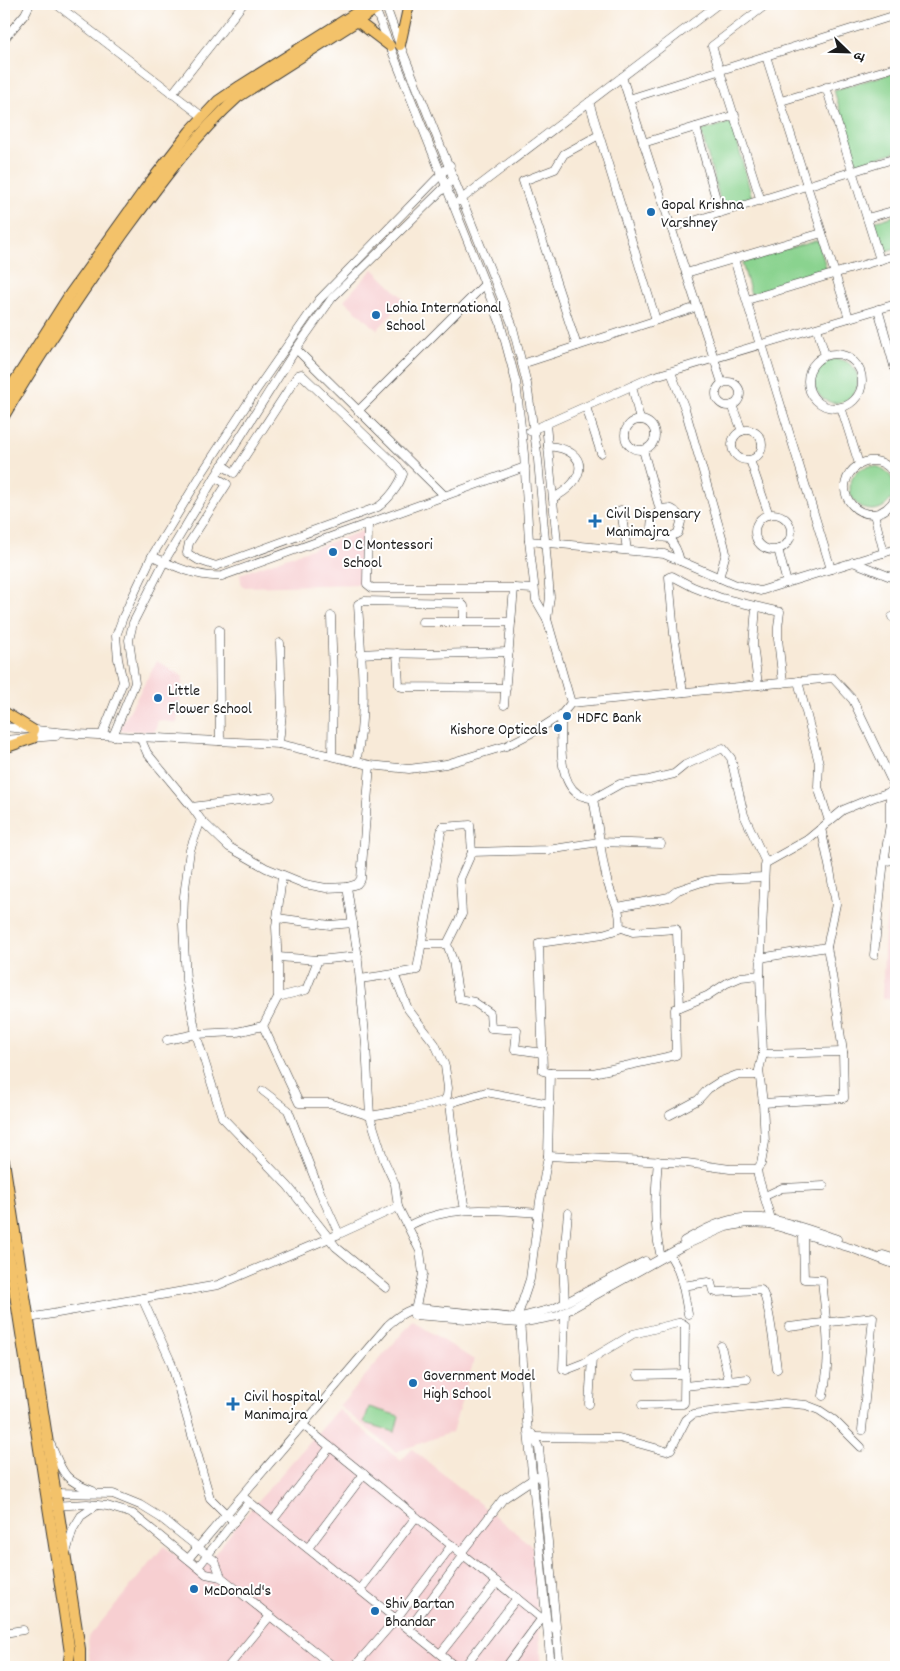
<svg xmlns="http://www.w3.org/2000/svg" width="900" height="1671" viewBox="0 0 900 1671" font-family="Dekko,'Playpen Sans Deva',sans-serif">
<rect width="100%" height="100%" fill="#fff"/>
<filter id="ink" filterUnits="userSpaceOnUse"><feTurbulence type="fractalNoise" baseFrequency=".02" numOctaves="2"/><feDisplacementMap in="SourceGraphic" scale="10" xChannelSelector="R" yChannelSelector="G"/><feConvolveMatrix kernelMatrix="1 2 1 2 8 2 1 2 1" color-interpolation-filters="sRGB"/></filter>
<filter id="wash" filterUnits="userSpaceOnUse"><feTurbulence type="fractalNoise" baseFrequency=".0096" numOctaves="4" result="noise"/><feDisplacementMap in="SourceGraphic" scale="20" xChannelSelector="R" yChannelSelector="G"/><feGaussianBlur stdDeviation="1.12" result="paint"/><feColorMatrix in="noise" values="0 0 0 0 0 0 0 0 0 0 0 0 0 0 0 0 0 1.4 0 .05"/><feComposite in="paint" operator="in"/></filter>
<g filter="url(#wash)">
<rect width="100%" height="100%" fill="#f8ead8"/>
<g fill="#f7cfd1">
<path d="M373,269L405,300L377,330L344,300Z"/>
<path d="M365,530L362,584L242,587L240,574Z"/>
<path d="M157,661L183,677L177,723L158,720L155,732L119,730Z"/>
<path d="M893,865H896V1001L882,998L885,932Z"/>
<path d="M413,1321L474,1360L452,1432L396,1452L339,1406Z"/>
<path d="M338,1409L401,1461L412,1449L532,1546L542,1667H90L88,1638L164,1546L199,1573L238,1524Z"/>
</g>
<g fill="#8ad38f" stroke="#537856">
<path d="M896,72V152L856,164L834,90Z"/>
<path d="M732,122L752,198L722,207L701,131Z"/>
<path d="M896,215V248L883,252L874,222Z"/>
<path d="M818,240L827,271L751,294L742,263Z"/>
<circle cx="836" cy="381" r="22"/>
<circle cx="872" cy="488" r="22"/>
<path d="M369,1407L399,1416L395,1432L364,1423Z"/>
</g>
</g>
<g filter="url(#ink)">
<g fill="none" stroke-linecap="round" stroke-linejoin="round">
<defs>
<g id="minor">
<path d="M56,4L203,117"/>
<path d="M385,4L400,45L512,324L527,384L538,460L550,597L547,619"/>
<path d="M374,6L500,322L516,382L524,454L529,541L536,600L547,619L571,703"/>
<path d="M4,39L25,14L30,4"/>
<path d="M766,56L849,318"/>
<path d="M622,77L722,383"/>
<path d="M826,87L880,260"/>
<path d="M172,94L243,4"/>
<path d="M629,99L896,15"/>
<path d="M781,101L896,67"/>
<path d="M589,102L656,320"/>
<path d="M696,127L720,213"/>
<path d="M643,143L735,115"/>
<path d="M459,201L718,4"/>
<path d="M761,201L712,46L767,4"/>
<path d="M867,218L896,210"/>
<path d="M671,228L896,158"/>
<path d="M734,259L760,345"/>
<path d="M686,273L822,233"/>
<path d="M747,300L896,255"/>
<path d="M878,309L896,373"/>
<path d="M817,328L825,355"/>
<path d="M762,344L831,569"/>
<path d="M577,346L523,181L555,169L564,154L599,135"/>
<path d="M296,349L445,496"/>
<circle cx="835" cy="381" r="27"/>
<path d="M522,364L691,309"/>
<path d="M671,372L685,409L724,544L726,553L719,578"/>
<circle cx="728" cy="394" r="12"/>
<path d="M632,386L640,420"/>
<path d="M732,405L742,431"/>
<path d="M586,407L601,453"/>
<path d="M841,407L859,464"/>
<path d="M358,411L485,284"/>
<circle cx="640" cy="435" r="15"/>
<path d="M546,424L557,543"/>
<circle cx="747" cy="445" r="15"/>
<path d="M530,431L652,377L896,304"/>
<path d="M548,446C592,450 586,482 553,498"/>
<path d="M643,450L660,510"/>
<path d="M750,460L769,515"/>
<path d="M215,477L227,484L189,543L187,553L198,560L216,566L378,507C388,500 399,486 403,474L398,467L301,374L298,375L234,473L222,465"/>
<path d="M896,478C879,439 826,475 852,505C857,511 865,514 873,514C884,513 891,506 896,497"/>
<path d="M621,510L627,550"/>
<path d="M874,514L884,553"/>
<circle cx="773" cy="532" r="18"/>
<path d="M368,524L367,584L372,588H514L534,589"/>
<path d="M669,538L678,533L681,522C669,484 628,537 669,538C675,545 678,552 680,561"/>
<path d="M529,541L664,554L734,584L760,591L896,549"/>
<path d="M778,549L787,583"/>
<path d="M152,556C173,566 199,578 222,576L525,467"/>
<path d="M853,562L896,579"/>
<path d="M756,607L753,644L758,685"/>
<path d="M331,616L333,680L332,756"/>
<path d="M892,617L896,616"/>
<path d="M422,622H511"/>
<path d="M219,630L220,741"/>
<path d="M397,653L399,685L402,687L506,688"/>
<path d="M360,654L380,653L430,654L509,652"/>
<path d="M798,681L819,763L818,787L829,821"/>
<path d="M683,692L674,634L669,577L672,576L693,587L721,598L780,612L778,627V639L783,683"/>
<path d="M504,705L514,588"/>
<path d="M4,727L78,734L279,744L370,765L409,769L446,764L506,746L539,729L561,715L571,703L833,678L853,700L896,790"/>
<path d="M102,735L123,682L118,659L116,636L123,617L152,556L204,470L255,392L319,300L450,165"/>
<path d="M113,736L135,683L129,640L133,623L164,562L215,477L296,349L332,298L454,178"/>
<path d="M140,737L147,753L192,807L201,820L229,847L266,868L305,884L326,888L347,887"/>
<path d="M4,740L56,736"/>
<path d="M279,744L282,712L280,643"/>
<path d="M356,762C368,710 361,657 358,604L364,601L461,603L464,606V622"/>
<path d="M370,765L361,879L357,884L347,887L357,951L366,1045L370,1116L384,1160L395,1184L398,1207"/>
<path d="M593,799L620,784L649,780L674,774L685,765L723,748L731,758L744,815L766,863"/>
<path d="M192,807L271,797"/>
<path d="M885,861L896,860"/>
<path d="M618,907L669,897L678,890L705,881L719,879L764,877"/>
<path d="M277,918L330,925L353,923"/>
<path d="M620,927L633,932L676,929L677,932L680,1007"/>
<path d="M422,944H447L462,914L460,879L472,852L548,850L599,842L661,844"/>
<path d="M447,944L453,961L459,999L474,1002L490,1013L491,1028L517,1030L515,1049L543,1053"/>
<path d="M874,955L883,869L890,824V792"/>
<path d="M278,957L318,960L358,956"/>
<path d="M760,958L827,947"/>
<path d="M394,974L417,970L442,827L470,825L472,852"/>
<path d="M360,979L394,974L408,1009L435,1044L445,1066L448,1088L447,1096L444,1101L411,1109L370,1116L330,1103H299L263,1026L237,1032L196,1034L222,1117L288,1186L336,1247L386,1288"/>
<path d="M278,997L306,990L318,960"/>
<path d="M263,1026L278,997V966L276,927L282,876"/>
<path d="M167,1040L196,1034L186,980L183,924L184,896L190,850L201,820"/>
<path d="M763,1054L843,1052"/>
<path d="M550,1073L543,1071L539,943L603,934L619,929C623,909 611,898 607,880C600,853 599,826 593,799C588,797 582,797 578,794C557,780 562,738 561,715"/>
<path d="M263,1091L288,1110L320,1192L339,1234"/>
<path d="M763,1103L844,1098L843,1052L832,975L827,947L836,904L830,870L821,828"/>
<path d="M670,1115L698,1100L708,1089L719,1082L737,1075H759"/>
<path d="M548,1156L550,1073H593L676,1055L675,1009L707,996L727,983L741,977L760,975"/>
<path d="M658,1161C655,1195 653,1220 660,1253"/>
<path d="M757,1169L761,1164L765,1142L763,1103L759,1070L763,1054L760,975L765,866L766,863L807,840L843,810L872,798L896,790"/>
<path d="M765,1196L782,1188L824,1186"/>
<path d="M465,1210L456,1157L450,1103L486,1092L550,1104"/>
<path d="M408,1226C448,1204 494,1210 538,1213"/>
<path d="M805,1230L803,1237L804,1279L822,1280C826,1321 832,1355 823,1396"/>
<path d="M684,1241C696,1234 709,1226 723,1222C761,1209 801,1227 837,1239"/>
<path d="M669,1254C682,1272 684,1292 688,1314"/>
<path d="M883,1255L896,1259"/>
<path d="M683,1286L708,1282L711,1283L713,1291L716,1292L761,1290C769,1297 775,1355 777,1369"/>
<path d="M142,1298L171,1362L210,1498L234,1522"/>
<path d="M565,1303L563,1265L568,1213"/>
<path d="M565,1312L563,1369L566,1370L584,1363L633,1334L678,1323H682L685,1325L684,1403L683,1404L642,1405"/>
<path d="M29,1318L218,1285L339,1234L398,1207L420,1251L423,1274L414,1315L520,1323L558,1316L683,1246L726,1227L747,1223L769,1224L851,1248L896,1265"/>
<path d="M517,1318L530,1279L540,1201L548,1156L687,1163L730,1169H757L758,1176L771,1219"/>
<path d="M520,1319L527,1421L551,1667"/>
<path d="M789,1327L873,1317L862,1430"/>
<path d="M721,1346L729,1381"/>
<path d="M638,1375L685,1374"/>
<path d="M685,1386L747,1379"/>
<path d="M589,1404L592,1358"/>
<path d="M303,1425L556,1630"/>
<path d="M532,1434L539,1448L560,1667"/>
<path d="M534,1437L619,1438L666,1451L671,1449L686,1420L693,1414L784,1403L806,1405L819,1410L834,1420L861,1447"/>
<path d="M51,1445C63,1473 63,1480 93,1491"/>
<path d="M53,1493L113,1494L140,1505L161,1518L215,1561L221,1577"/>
<path d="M242,1496L456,1667"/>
<path d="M52,1506L87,1504L107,1506L133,1514L206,1574L221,1577L334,1667"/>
<path d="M273,1520L330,1447"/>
<path d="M308,1548L364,1474"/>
<path d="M66,1553L73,1529L81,1516L97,1505"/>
<path d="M461,1553L503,1499L536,1477"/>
<path d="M188,1559L388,1325C397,1317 407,1309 419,1308L517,1318L555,1308L645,1261"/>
<path d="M198,1567L249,1502"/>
<path d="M360,1590L416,1517"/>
<path d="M409,1629L464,1555"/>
<path d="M4,1633L23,1630"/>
<path d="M440,1654L497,1582"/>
<path d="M228,1667L270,1616"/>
<path d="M354,1667L396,1619L452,1545"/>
<path d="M464,1667L517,1598"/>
<path d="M506,1667L542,1618"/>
</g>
<g id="major">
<path d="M357,21L390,46"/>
<path d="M400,45L409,4"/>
<path d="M4,398L70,294L145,189L190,131L203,117L218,101L240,86L370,4"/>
<path d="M4,416C40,354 80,295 121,237C157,188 192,138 238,97L384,4"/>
<path d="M4,712L33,730"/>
<path d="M4,748L33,738"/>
<path d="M4,1161L80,1649V1667"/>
<path d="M4,1224L58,1571L70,1653L68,1667"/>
</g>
</defs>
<use href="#minor" stroke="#3d3b38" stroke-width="9"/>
<use href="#major" stroke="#3d3b38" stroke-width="12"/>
<use href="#minor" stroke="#fff" stroke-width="8"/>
<use href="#major" stroke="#f3c26a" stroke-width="10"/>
</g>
</g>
<g fill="#1f6fb2" stroke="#fff" stroke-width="2">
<circle cx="651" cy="212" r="5"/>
<circle cx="376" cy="315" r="5"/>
<path d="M592.5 513.5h5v5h5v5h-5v5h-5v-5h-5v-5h5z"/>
<circle cx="333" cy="552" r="5"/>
<circle cx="158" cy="698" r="5"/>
<circle cx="567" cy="716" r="5"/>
<circle cx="558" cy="728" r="5"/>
<circle cx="413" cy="1383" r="5"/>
<path d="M230.5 1396.5h5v5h5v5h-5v5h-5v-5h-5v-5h5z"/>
<circle cx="194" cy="1589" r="5"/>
<circle cx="375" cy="1611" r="5"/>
</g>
<g text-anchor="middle" stroke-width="4" stroke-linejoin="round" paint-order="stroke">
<g font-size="16" fill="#1c1c1c" stroke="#fff" text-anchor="start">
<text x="661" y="209">Gopal Krishna<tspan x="661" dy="18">Varshney</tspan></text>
<text x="386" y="312">Lohia International<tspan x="386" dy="18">School</tspan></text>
<text x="606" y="518">Civil Dispensary<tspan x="606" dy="18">Manimajra</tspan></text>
<text x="343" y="549">D C Montessori<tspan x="343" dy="18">School</tspan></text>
<text x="168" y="695">Little<tspan x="168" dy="18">Flower School</tspan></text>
<text x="577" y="722">HDFC Bank</text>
<text x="548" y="734" text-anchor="end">Kishore Opticals</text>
<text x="423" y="1380">Government Model<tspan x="423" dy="18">High School</tspan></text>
<text x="244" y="1401">Civil hospital,<tspan x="244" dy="18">Manimajra</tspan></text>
<text x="204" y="1595">McDonald's</text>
<text x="385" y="1608">Shiv Bartan<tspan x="385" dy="18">Bhandar</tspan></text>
</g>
</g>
<rect width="900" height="1671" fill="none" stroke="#fff" stroke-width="20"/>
<g transform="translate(848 52) rotate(113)" stroke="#ffffff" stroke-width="4" paint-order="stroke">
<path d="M0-4L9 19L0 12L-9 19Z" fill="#1c1c1c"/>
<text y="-8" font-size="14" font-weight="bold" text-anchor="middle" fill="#1c1c1c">उ</text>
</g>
</svg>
